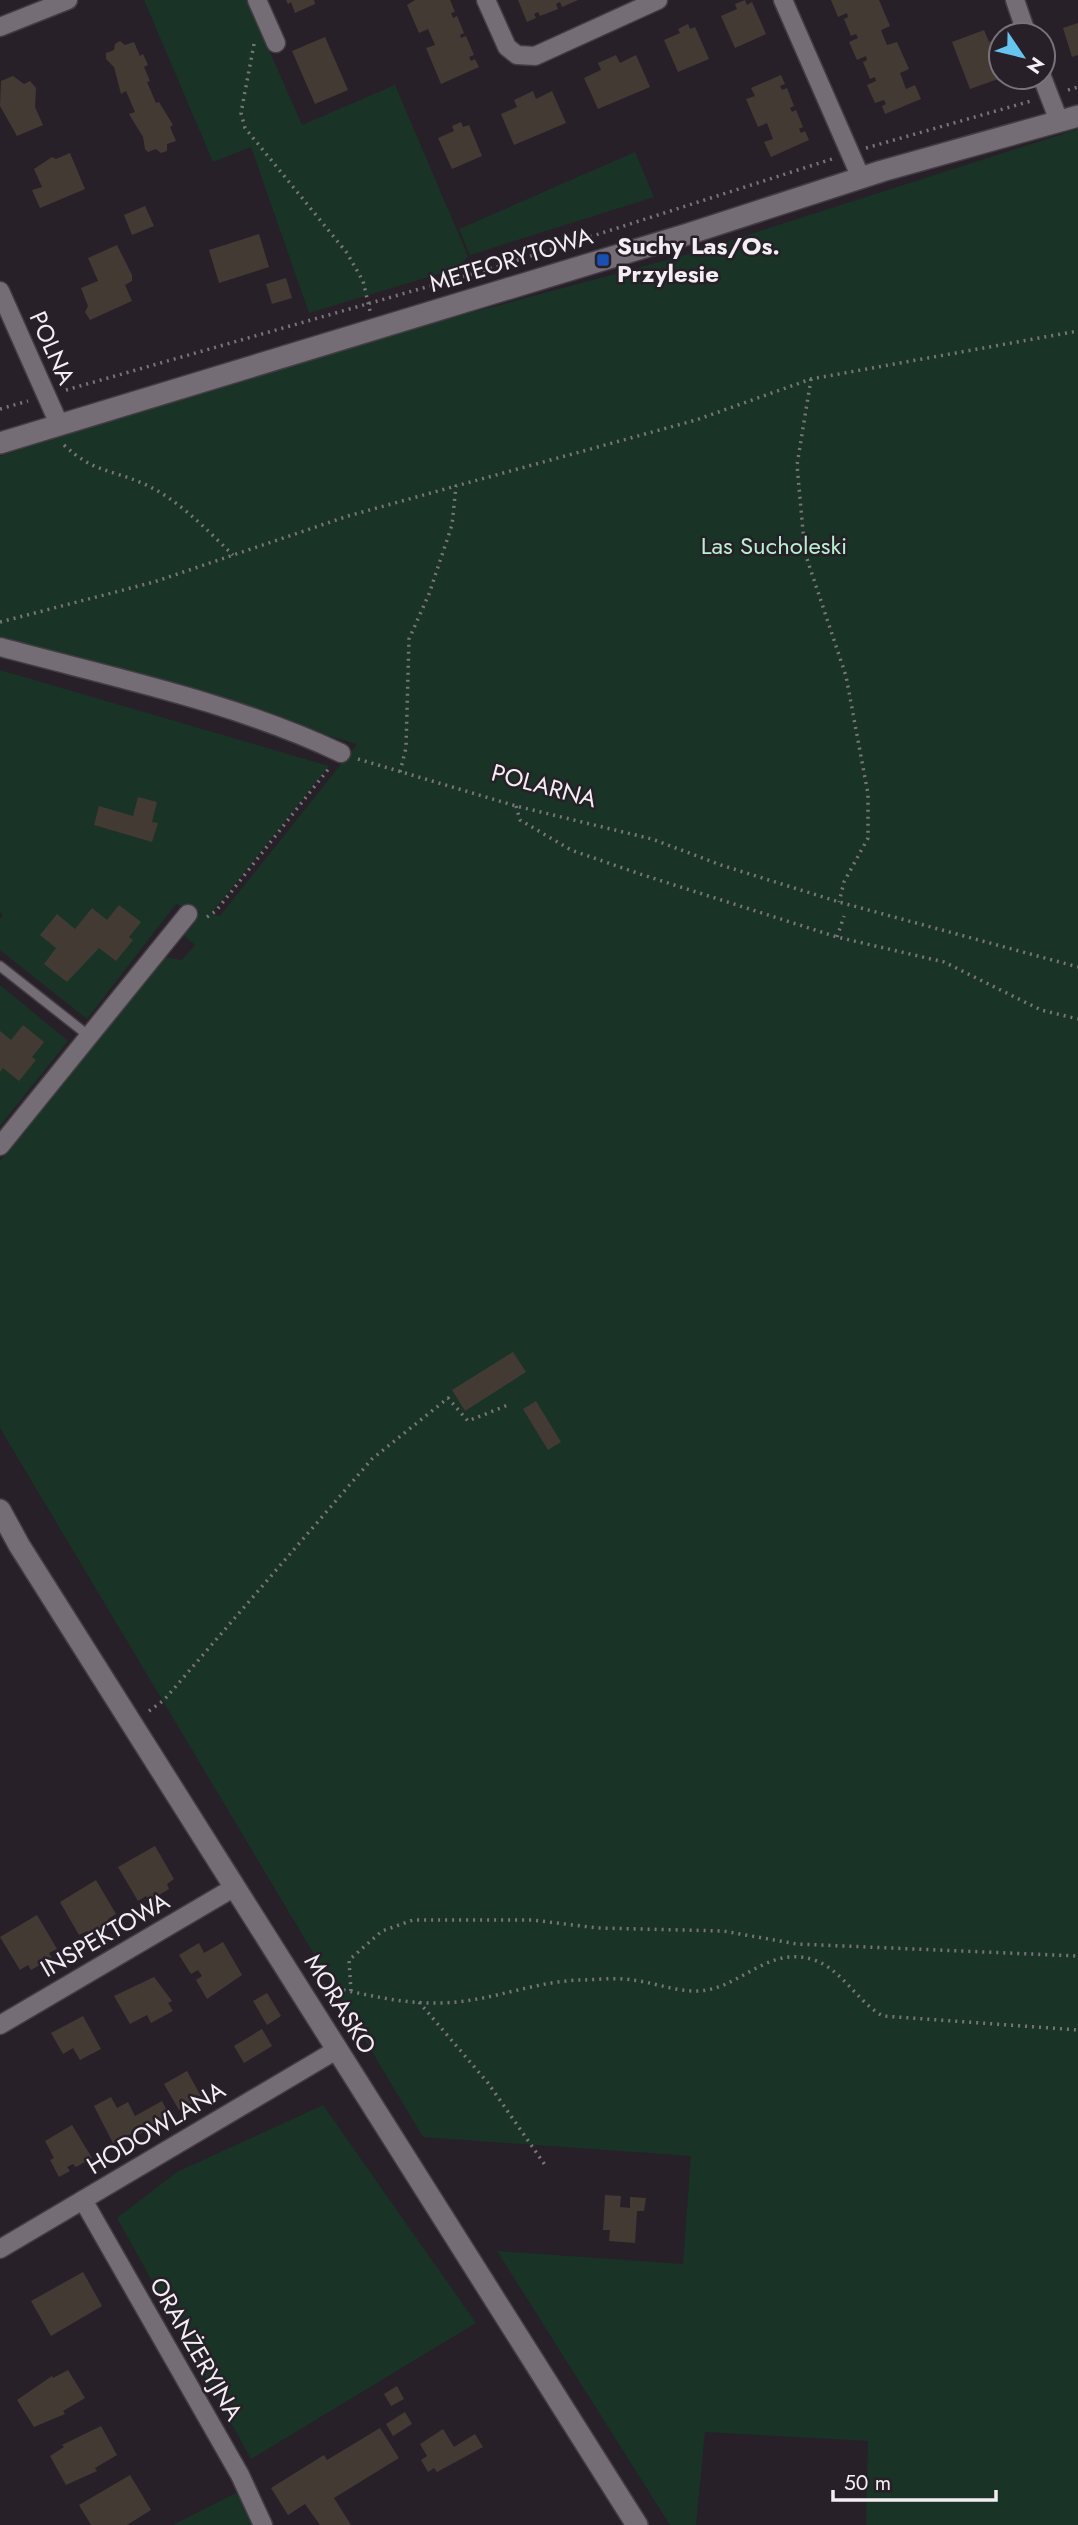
<svg xmlns="http://www.w3.org/2000/svg" width="1078" height="2525" viewBox="0 0 1078 2525" font-family="Jost,sans-serif">
<rect width="100%" height="100%" fill="#272028"/>
<g fill="#193326">
<path d="M144,0H247L302,125L395,85L468,256L458,268L309,313L251,147L213,162Z"/>
<path d="M1078,129V2525H866L868,2441L705,2432L696,2525H670L497,2251L683,2264L691,2156L423,2137L0,1428V1161L164,957L182,960L195,945L182,934L200,912L176,904L87,1019L0,950V919L3,915L0,912V670L329,766L211,914L220,916L357,744L0,641V456L336,349L682,256Z"/>
<path d="M635,152L654,197L470,255L459,229Z"/>
<path d="M0,985L68,1041L0,1126Z"/>
<path d="M323,2105L476,2323L251,2459L117,2218L177,2172Z"/>
<path d="M236,2493L260,2525H173L228,2497Z"/>
</g>
<g fill="#443a34">
<path d="M286,0H314L315,4L295,13L291,2L288,4Z"/>
<path d="M415,0H450L455,12L451,13L453,18L457,16L464,33L460,35L461,38L466,36L474,55L469,57L471,61L475,59L479,67L441,84L426,48L435,45L428,29L419,33L407,5Z"/>
<path d="M518,0H578L562,7L560,2L556,4L558,9L540,16L538,12L534,14L536,18L527,22Z"/>
<path d="M745,0L747,5L752,2L766,34L735,48L721,16L737,9L735,4Z"/>
<path d="M831,0H879L890,26L881,30L884,38L887,45L897,42L909,69L900,73L906,89L915,85L921,99L885,114L882,106L886,104L884,100L875,103L867,85L876,81L875,77L870,79L863,62L867,60L866,56L857,60L849,42L858,38L856,34L851,36L844,19L848,17L847,13L838,17Z"/>
<path d="M1078,23V55L1072,57L1063,28Z"/>
<path d="M688,24L690,29L695,27L709,59L678,72L664,40L680,33L678,29Z"/>
<path d="M984,30L989,42L993,41L1001,61L997,65L1001,78L970,89L952,42Z"/>
<path d="M325,37L348,90L315,104L292,51Z"/>
<path d="M120,41L125,45L134,42L140,56L143,54L148,65L144,67L150,81L147,82L156,103L159,102L173,125L170,127L176,141L167,144V151L161,153L156,149L148,152L145,149L143,137L129,114L135,112L126,91L121,94L114,67L106,59V53L114,50L115,44Z"/>
<path d="M616,55L620,63L636,55L650,87L598,109L584,78L601,70L598,63Z"/>
<path d="M781,75L785,84L780,86L782,90L787,88L794,106L790,108L792,112L796,110L803,127L799,129L801,133L805,131L809,140L771,157L764,142L773,139L767,123L758,127L746,99L755,96L751,88Z"/>
<path d="M13,76L24,84L30,81L36,88L35,107L43,125L17,136L0,106L1,81Z"/>
<path d="M533,91L536,99L552,91L566,123L514,145L501,114L517,107L514,100Z"/>
<path d="M461,122L463,127L469,125L482,156L452,169L438,138L454,131L452,126Z"/>
<path d="M70,153L85,189L40,208L32,190L42,187L34,169L52,157L56,159Z"/>
<path d="M145,206L154,226L132,235L124,215Z"/>
<path d="M259,234L269,267L219,283L209,250Z"/>
<path d="M117,245L132,275V281L125,285L132,301L90,320L85,312L88,306L81,288L98,281L88,258Z"/>
<path d="M286,278L292,298L272,304L266,284Z"/>
<path d="M138,797L157,802L152,822L158,823L152,842L94,825L99,806L133,816Z"/>
<path d="M119,905L141,922L129,937L133,940L116,961L99,948L67,982L44,964L56,948L40,935L57,914L75,929L92,908L107,920Z"/>
<path d="M23,1025L44,1042L32,1057L36,1060L19,1081L3,1068L0,1072V1031L11,1040Z"/>
<path d="M513,1352L526,1372L465,1411L452,1390Z"/>
<path d="M536,1401L561,1442L548,1450L523,1409Z"/>
<path d="M155,1846L174,1879L167,1884L169,1889L149,1901L146,1896L138,1901L118,1867Z"/>
<path d="M96,1880L116,1914L108,1919L111,1923L90,1935L87,1931L79,1935L60,1902Z"/>
<path d="M37,1915L57,1949L49,1953L52,1958L31,1970L28,1965L20,1970L0,1937Z"/>
<path d="M223,1942L242,1975L207,1999L196,1980L202,1976L198,1970L191,1974L179,1955L199,1943L204,1953Z"/>
<path d="M154,1977L172,2001L168,2003L173,2011L151,2023L147,2015L130,2024L114,1996Z"/>
<path d="M267,1993L281,2016L267,2025L253,2001Z"/>
<path d="M83,2016L101,2049L80,2060L73,2048L63,2054L51,2033Z"/>
<path d="M262,2029L272,2046L244,2063L234,2046Z"/>
<path d="M187,2071L202,2098L179,2110L164,2084Z"/>
<path d="M111,2097L117,2108L128,2102L135,2116L162,2101L170,2117L132,2138L130,2134L113,2143L94,2106Z"/>
<path d="M72,2125L92,2158L76,2167L73,2164L67,2167L70,2171L59,2177L50,2160L54,2158L45,2141Z"/>
<path d="M605,2195L621,2196L620,2207L630,2208V2197L646,2198L644,2211H637L635,2243L609,2241L610,2230H603Z"/>
<path d="M83,2272L102,2306L51,2336L31,2301Z"/>
<path d="M68,2370L85,2398L63,2411L65,2414L34,2427L17,2400L52,2376L53,2378Z"/>
<path d="M397,2386L404,2399L391,2406L384,2394Z"/>
<path d="M405,2412L412,2424L393,2436L386,2424Z"/>
<path d="M101,2426L117,2455L95,2468L97,2471L66,2485L50,2456L64,2447L62,2445Z"/>
<path d="M380,2428L399,2458L334,2498L351,2525H320L305,2504L288,2515L271,2488L324,2455L327,2460Z"/>
<path d="M443,2429L454,2447L475,2434L483,2447L437,2472L434,2468L428,2472L421,2460L427,2456L420,2444Z"/>
<path d="M130,2475L151,2510L127,2525H91L79,2505Z"/>
</g>
<g fill="none" stroke-linecap="round" stroke-linejoin="round">
<defs>
<path id="lane" d="M0,966L89,1036"/>
<g id="street">
<path d="M257,0L276,43"/>
<path d="M486,0L507,47L517,55L535,56L658,0"/>
<path d="M783,0L861,178"/>
<path d="M1015,0L1027,35"/>
<path d="M0,27L68,0"/>
<path d="M1042,77L1059,121"/>
<path d="M0,291L59,424"/>
<path d="M0,647C115,678 233,702 341,753"/>
<path d="M0,1146L188,914"/>
<path d="M0,2025L235,1887"/>
<path d="M83,2200L240,2475L263,2525"/>
<path d="M0,2249L338,2049"/>
</g>
<g id="secondary">
<path d="M0,443L688,234L882,171L1078,116"/>
<path d="M0,1510L19,1545L637,2525"/>
</g>
</defs>
<use href="#lane" stroke="#423c43" stroke-width="12"/>
<use href="#street" stroke="#423c43" stroke-width="21"/>
<use href="#secondary" stroke="#423c43" stroke-width="24"/>
<g stroke="#7a747a" stroke-width="3.5" stroke-dasharray="2 5" stroke-linecap="butt">
<path d="M254,44L241,113L245,128L347,253L363,281L370,311"/>
<path d="M1068,90L1078,87"/>
<path d="M866,148L1031,101"/>
<path d="M811,379L797,465L805,553L846,676L868,794V838L844,882L839,902"/>
<path d="M66,390L493,268L832,159"/>
<path d="M0,409L28,401"/>
<path d="M64,445C93,472 109,469 142,483C177,498 206,529 233,555"/>
<path d="M0,622L154,582L348,516L456,486"/>
<path d="M358,759L516,806L652,839L721,865L839,902L1078,967"/>
<path d="M400,772L406,748L409,639L429,594L452,525L456,486L696,420L811,379L1078,331"/>
<path d="M516,806L520,820L571,850L640,874L837,937L944,962L1041,1010L1078,1019"/>
<path d="M207,917L216,911L330,767"/>
<path d="M837,937L844,916"/>
<path d="M149,1711L164,1700L372,1459L448,1398L468,1421L508,1405"/>
<path d="M323,1986C361,1993 400,2004 438,2003C486,2003 531,1982 579,1980C596,1980 615,1977 632,1980C652,1982 674,1991 695,1991C738,1992 767,1944 814,1960C843,1970 857,2002 883,2016L1078,2030"/>
<path d="M351,1991L349,1960L382,1931L413,1920H532L598,1928L723,1931L797,1944L1078,1956"/>
<path d="M419,2002L488,2083L545,2165"/>
</g>
<use href="#lane" stroke="#756d76" stroke-width="9"/>
<use href="#street" stroke="#756d76" stroke-width="18"/>
<use href="#secondary" stroke="#756d76" stroke-width="21"/>
</g>
<rect fill="#1a4fb4" stroke="#272028" stroke-width="2.5" x="596" y="253" width="14" height="14" rx="3.5"/>
<g text-anchor="middle" stroke-width="5" stroke-linejoin="round" paint-order="stroke">
<g font-size="24" font-weight="bold" fill="#f3eef3" stroke="#272028" text-anchor="start">
<text x="617" y="254">Suchy Las/Os.<tspan x="617" dy="28">Przylesie</tspan></text>
</g>
<g font-size="24" fill="#f3eef3" stroke="#272028">
<text transform="translate(511 260) rotate(-17)" y="8">METEORYTOWA</text>
<text transform="translate(52 348) rotate(66)" y="8">POLNA</text>
<text transform="translate(544 786) rotate(15)" y="8">POLARNA</text>
<text transform="translate(105 1935) rotate(-30)" y="8">INSPEKTOWA</text>
<text transform="translate(340 2004) rotate(58)" y="8">MORASKO</text>
<text transform="translate(156 2128) rotate(-31)" y="8">HODOWLANA</text>
<text transform="translate(196 2349) rotate(60)" y="8">ORANŻERYJNA</text>
</g>
<g font-size="24" fill="#b5f1d0" stroke="#272028">
<text x="774" y="554">Las Sucholeski</text>
</g>
</g>
<g transform="translate(1022 56) rotate(125)"><circle r="33" fill="#272028" stroke="#797279" stroke-width="2"/>
<path d="M0-5L12 26L0 18L-12 26Z" fill="#67c4ef"/>
<text y="-10" font-size="19" font-weight="bold" text-anchor="middle" fill="#f3eef3">N</text>
</g>
<path d="M833 2490v10h163v-10" fill="none" stroke="#f3eef3" stroke-width="3.5"/>
<text x="844" y="2490" font-size="21" fill="#f3eef3" stroke="#272028" stroke-width="5" paint-order="stroke">50 m</text>
</svg>
